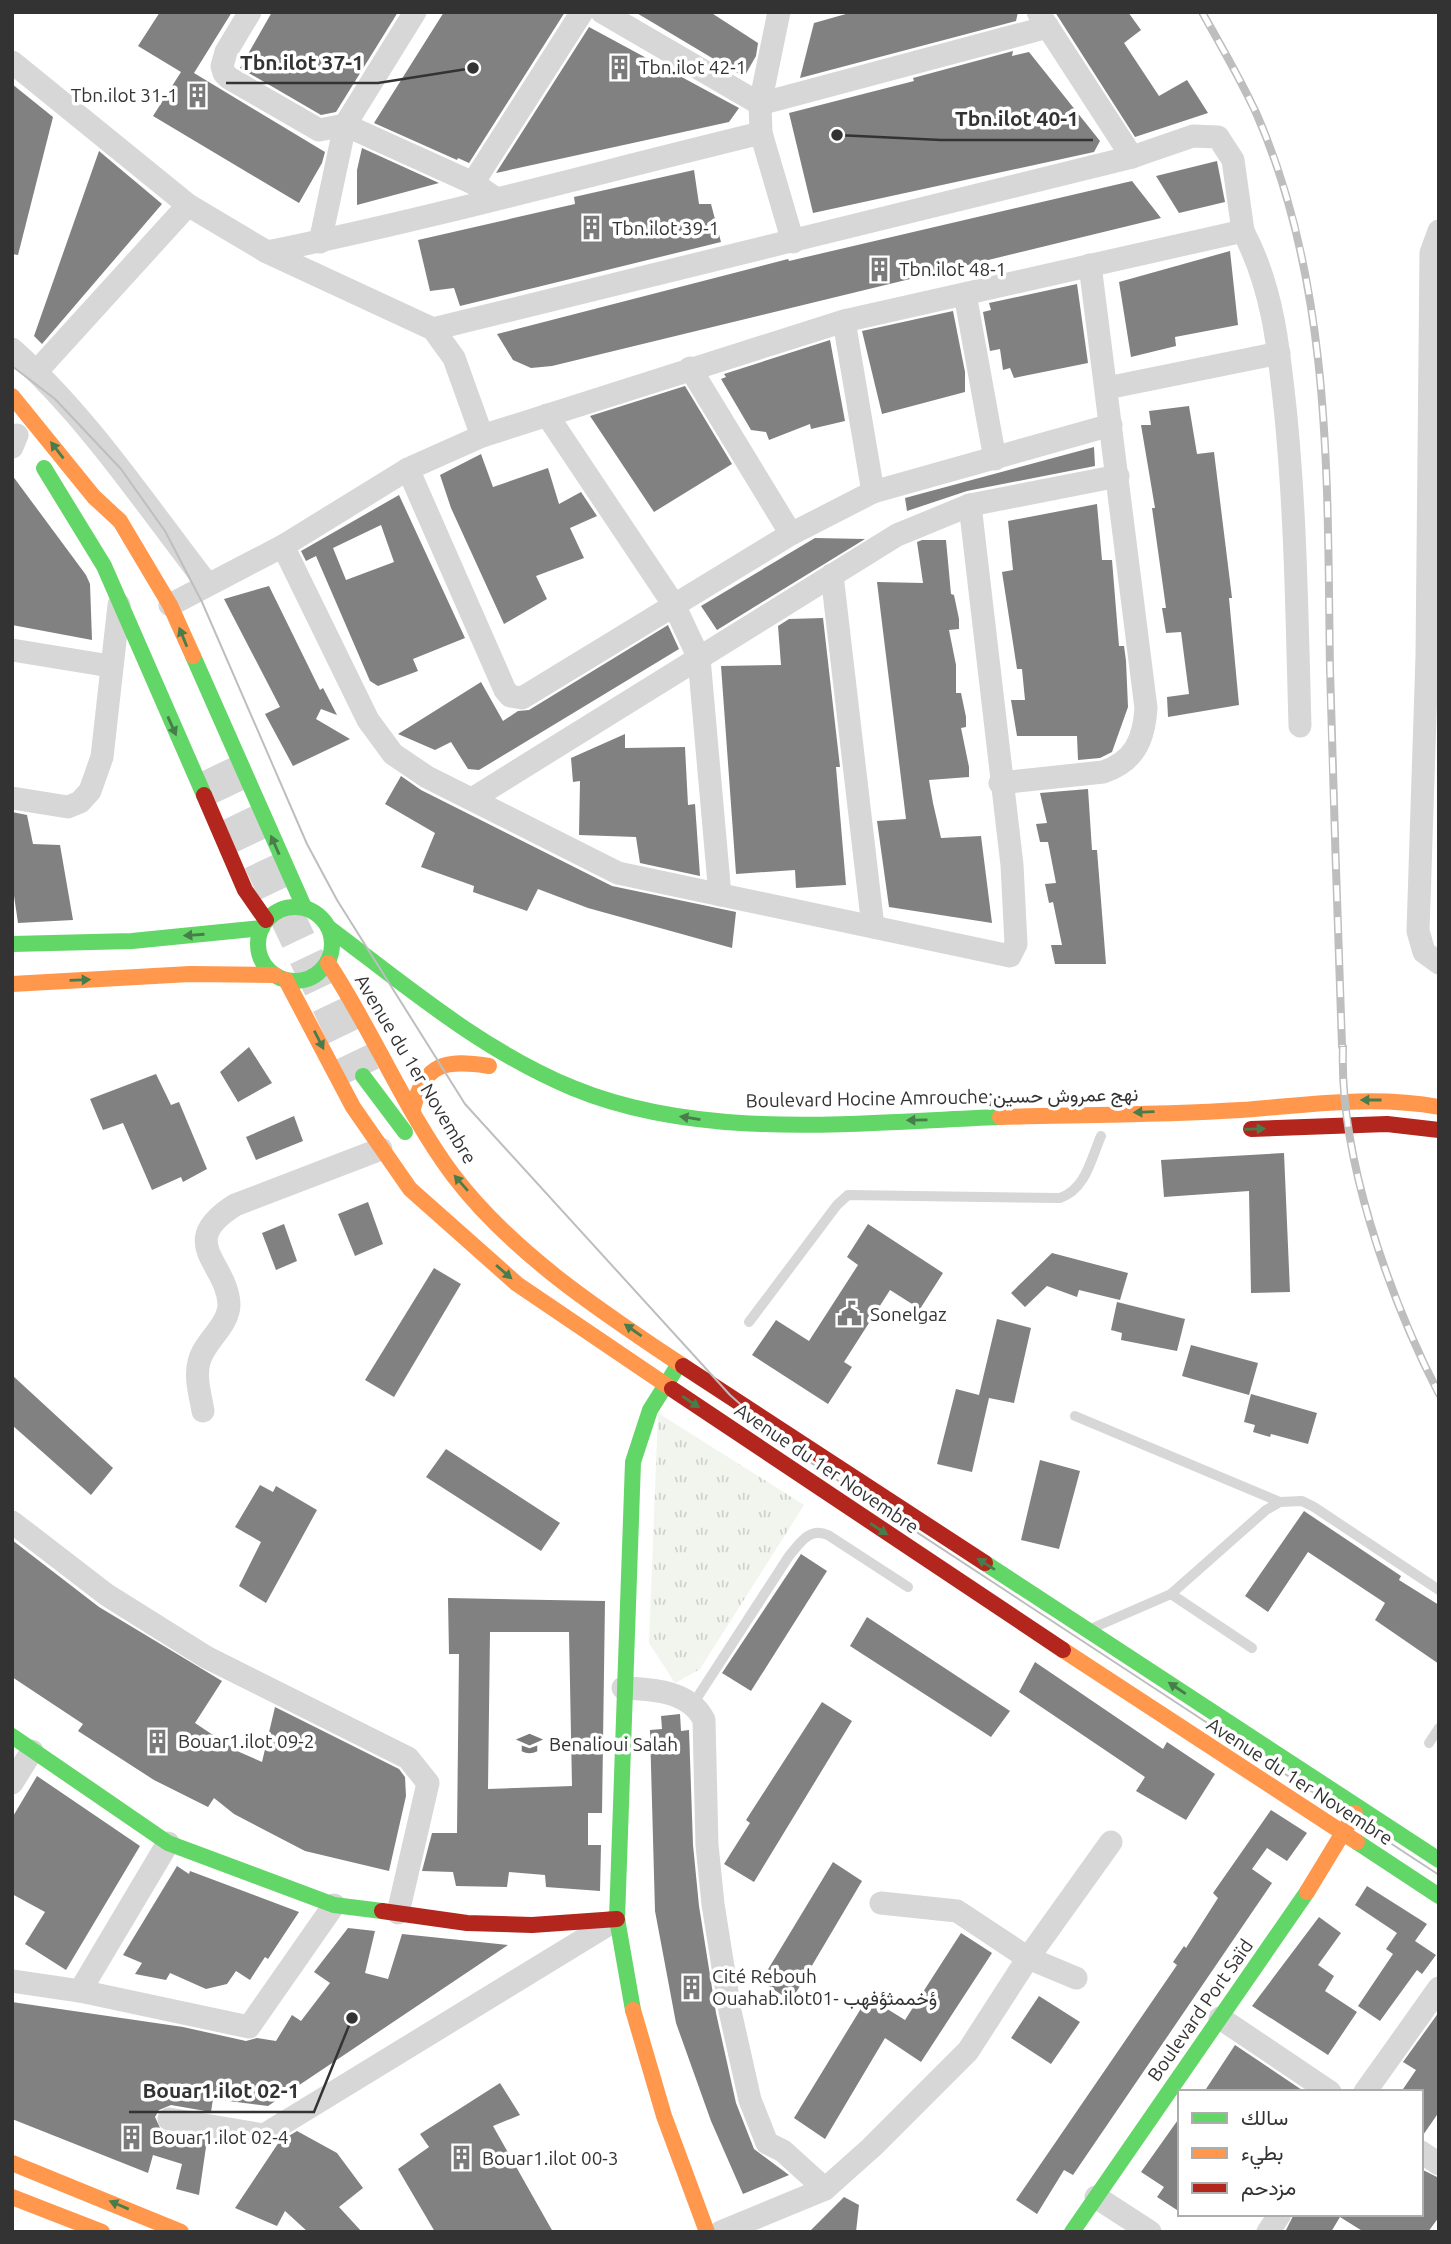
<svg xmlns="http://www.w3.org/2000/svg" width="1451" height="2244" viewBox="0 0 1451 2244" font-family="Ubuntu,Vazirmatn,sans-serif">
<defs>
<pattern id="grass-tufts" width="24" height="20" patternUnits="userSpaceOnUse" patternTransform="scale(1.75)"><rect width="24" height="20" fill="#f1f5ed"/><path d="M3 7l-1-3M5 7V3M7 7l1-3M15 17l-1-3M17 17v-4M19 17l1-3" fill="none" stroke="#cfd2cc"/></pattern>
</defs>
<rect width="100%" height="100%" fill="#fff"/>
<path fill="url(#grass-tufts)" d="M658,1413L804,1505L700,1669L675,1683L649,1643Z"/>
<g fill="#818181" fill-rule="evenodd">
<path d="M160,12H232L194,73L325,152L322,163L299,203L153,116L181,72L138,46Z"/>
<path d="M272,12H398L336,112L321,115L240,68Z"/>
<path d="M444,12H565L469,163L458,158L457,160L374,123Z"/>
<path d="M635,12H710L758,43L756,56L744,77Z"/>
<path d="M853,12H1018L1016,21L800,78L814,23Z"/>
<path d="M1055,12H1128L1141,30L1124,43L1159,96L1187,80L1208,113L1135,137Z"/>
<path d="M589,27L739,108L729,122L496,173Z"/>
<path d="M1013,51L1012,56L1029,52L1100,141L1094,152L813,213L789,113L914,81L913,78Z"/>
<path d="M12,84L53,117L18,255L12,254Z"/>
<path d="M362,148L439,183L357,205V170Z"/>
<path d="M99,151L162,204L42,344L34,336Z"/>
<path d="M1217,161L1225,202L1179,213L1156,176Z"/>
<path d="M694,170L699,204H711L721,242L460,306L454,288L430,291L418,240L575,204L574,197Z"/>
<path d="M1132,181L1161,218L552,366L531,368L513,360L497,334L788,259L789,261Z"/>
<path d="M1230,251L1238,325L1175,337L1176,346L1131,357L1119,282Z"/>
<path d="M1077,284L1088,363L1014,378L1010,368L1003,370L1000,349L990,351L983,312L991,310L989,303Z"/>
<path d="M953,311L965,372V392L882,414L862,331Z"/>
<path d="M830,340L845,421L811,429L810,424L769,440L766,432L751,430L721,379L726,377L724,374Z"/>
<path d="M685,386L732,464L654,512L590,416Z"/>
<path d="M1189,406L1197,454L1214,452L1232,598H1229L1239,705L1168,717L1167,697L1189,694L1181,632L1166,633L1162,608H1166L1152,508H1155L1141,425H1151L1149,411Z"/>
<path d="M1094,447L1095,466L967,491L907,511L905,498Z"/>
<path d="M481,454L493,487L548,468L559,504L581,492L597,516L570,528L584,558L536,576L547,599L504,624L451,508L440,475Z"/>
<path d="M12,475L86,575L90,584L92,640L12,625Z"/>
<path d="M399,495L465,638L413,659L418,671L378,686L370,681L316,556L306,561L301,551ZM381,525L394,562L346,580L333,548Z"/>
<path d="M1097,504L1102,560H1112L1119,646H1124L1126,661L1128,707L1112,752L1100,758L1078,760L1077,736H1017L1011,700H1025L1022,669H1017L1002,572L1013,570L1008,521Z"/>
<path d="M815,538L865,539L717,630L701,606Z"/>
<path d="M922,540H946L951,594L954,595L959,619V629L949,630L956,665V693H961L966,717V727L961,728L969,767V777L929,780L933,803L941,838L981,836L992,923L889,907L877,821L906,819L877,582L923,583L917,542Z"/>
<path d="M269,586L320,690L323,688L337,715L321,709L316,719L350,739L293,766L265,714L280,707L224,599Z"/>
<path d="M823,618L840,767H836L846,885L796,888L795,870L736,874L721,666L781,665L778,626L789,619Z"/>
<path d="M668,625L679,649L479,770L468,769L451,742L435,750L398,734L481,682L503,721L518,711L529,710Z"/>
<path d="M625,734V748L685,747L688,805L695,804L700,876L640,863L636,837L579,835L580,781L573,782L571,758Z"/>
<path d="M401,776L421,790L612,886L736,912L732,948L588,908L538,889L527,911L473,892L474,886L421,867L435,833L385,804Z"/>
<path d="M1088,789L1092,850H1097L1106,964H1055L1051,945H1062L1053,902L1049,903L1045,884L1056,883L1048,842H1040L1036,824L1047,823L1040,793Z"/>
<path d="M12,812L27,815L33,844L60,845L73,920L18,923L12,882Z"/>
<path d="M249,1047L272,1083L238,1102L220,1072Z"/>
<path d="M156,1074L171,1105L179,1102L207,1169L183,1182L181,1177L152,1190L123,1123L103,1130L90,1099Z"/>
<path d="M294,1116L303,1141L256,1160L246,1137Z"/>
<path d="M1284,1153L1290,1292L1251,1293L1249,1191L1164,1197L1161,1160Z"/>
<path d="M368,1202L383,1244L355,1256L338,1214Z"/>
<path d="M284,1224L297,1261L276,1270L262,1233Z"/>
<path d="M868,1224L943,1273L920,1309L890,1290L844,1362L852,1367L828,1404L752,1355L776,1320L809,1341L858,1265L847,1257Z"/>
<path d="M1052,1253L1128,1273L1120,1300L1079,1290L1077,1297L1047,1286L1025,1307L1011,1293Z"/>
<path d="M434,1268L461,1284L394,1397L365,1380Z"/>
<path d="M1117,1302L1185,1319L1177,1351L1121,1340L1122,1333L1111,1330Z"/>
<path d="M997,1319L1031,1328L1014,1403L989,1398L972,1472L937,1464L956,1389L979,1395Z"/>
<path d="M1191,1345L1258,1363L1249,1395L1182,1376Z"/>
<path d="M12,1375L113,1468L91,1495L12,1425Z"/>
<path d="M1251,1394L1317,1413L1308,1444L1271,1434L1270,1437L1253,1432L1255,1425L1244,1422Z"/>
<path d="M446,1449L560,1523L541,1551L426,1477Z"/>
<path d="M1040,1460L1080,1471L1059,1549L1021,1540Z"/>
<path d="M260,1485L273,1492L276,1486L317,1510L266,1603L239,1586L261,1542L235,1527Z"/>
<path d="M1304,1511L1401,1576L1399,1580L1439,1605V1664L1375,1620L1385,1603L1308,1552L1268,1612L1245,1596Z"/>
<path d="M12,1540L99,1607L222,1681L195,1723L237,1751L262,1762L275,1707L399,1769L405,1777L406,1796L389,1871L305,1851L234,1814L214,1798L208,1807L154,1780L78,1731L83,1724L12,1677Z"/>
<path d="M801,1554L827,1571L751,1691L722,1673Z"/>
<path d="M448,1598L605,1601L602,1813H588V1845H601L600,1891L546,1887L545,1875L509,1872L507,1887L456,1886L453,1872L422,1871L432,1833H457L459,1654H449ZM490,1632H569L572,1786L488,1789Z"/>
<path d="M867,1617L1010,1711L991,1737L850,1646Z"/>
<path d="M1035,1662L1163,1749L1167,1742L1215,1774L1186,1820L1136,1791L1145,1777L1019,1692Z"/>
<path d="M822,1702L852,1721L754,1882L724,1864L750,1823L746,1820Z"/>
<path d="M680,1714L681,1731L689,1730L693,1845L699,1906L716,2013L736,2103L754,2149L789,2175L743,2194L711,2121L676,2023L655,1911L650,1730L662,1729L661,1716Z"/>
<path d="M37,1776L140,1846L66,1970L25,1944L45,1912L12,1894V1818Z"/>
<path d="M1271,1810L1307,1833L1287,1861L1267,1848L1252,1869L1272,1883L1073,2175L1064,2170L1037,2214L1016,2200L1177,1965L1173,1962L1184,1946L1186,1948L1218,1898L1213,1893Z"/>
<path d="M833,1862L862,1881L791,2001L761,1981Z"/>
<path d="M177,1866L189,1874L190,1871L299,1912L268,1959L265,1957L250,1980L236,1971L227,1984L206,1989L170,1973L166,1980L135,1974L142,1963L123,1955Z"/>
<path d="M1367,1886L1427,1924L1415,1941L1436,1955L1422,1974L1417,1970L1380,2021L1358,2006L1393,1954L1386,1949L1397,1933L1355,1905Z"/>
<path d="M1319,1917L1341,1933L1318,1965L1334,1976L1325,1991L1357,2012L1328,2055L1252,2006Z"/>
<path d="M348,1928L375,1931L365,1973L388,1979L402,1934L508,1945L268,2106L213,2099L211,2112L171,2105L159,2110L155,2117L161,2130L207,2140L199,2195L176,2189L182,2164L153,2155L148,2173L12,2119V2002L183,2027L246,2041L257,2038L276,2041L292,2015L301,2021L330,1983L314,1972Z"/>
<path d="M961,1933L992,1953L921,2062L885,2038L825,2139L794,2118L868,1997L905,2020Z"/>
<path d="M1039,1996L1080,2022L1051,2064L1011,2038Z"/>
<path d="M1439,2012V2112L1421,2138V2092H1401L1416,2070L1403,2062Z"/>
<path d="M1235,2045L1305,2092H1204Z"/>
<path d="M500,2083L520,2115L493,2126L553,2232H435L398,2169L429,2147L420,2134Z"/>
<path d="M1180,2117V2212L1157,2197L1164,2187L1141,2172Z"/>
<path d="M297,2131L337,2153L363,2188L339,2207L362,2232H308L285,2211L277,2226L235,2208L279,2142Z"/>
<path d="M1421,2169L1439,2178V2217L1428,2232H1364L1340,2217L1331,2232H1285L1294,2214H1421Z"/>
<path d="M844,2197L859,2205L856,2232H809Z"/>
</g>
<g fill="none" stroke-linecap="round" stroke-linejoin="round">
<path stroke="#d6d6d6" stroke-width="35" stroke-dasharray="35 18" stroke-linecap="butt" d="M215,765L363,1076"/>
<g stroke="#d7d7d7" stroke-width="10">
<path d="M749,1322L837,1205L848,1195L1060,1198C1086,1189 1091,1159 1101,1136"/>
<path d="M1075,1416L1280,1502"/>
<path d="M1171,1594L1252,1648"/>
<path d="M1095,1627L1171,1594L1266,1510L1280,1502L1302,1501L1314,1507L1439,1590"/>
<path d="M693,1704L789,1556C800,1543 809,1527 828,1535L908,1587"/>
<path d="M1429,1743L1439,1728"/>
</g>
<g stroke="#d7d7d7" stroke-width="23">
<path d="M250,12L226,52L222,66L224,73L229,78L319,130L345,125L473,183L495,198"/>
<path d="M602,12L760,104L761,133L793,242"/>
<path d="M779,12L760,104L1048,27"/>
<path d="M1038,12L1132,157"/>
<path d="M12,62L188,205L267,252L433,329L454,358L482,436"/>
<path d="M473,183L582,12"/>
<path d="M1439,231L1431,253L1427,656L1418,931L1424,952L1439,963"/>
<path d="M320,242L345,125L415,12"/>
<path d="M267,252C433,218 596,173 761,133"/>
<path d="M965,294L995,459"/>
<path d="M844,321L873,492"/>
<path d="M433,329L1132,157L1193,136L1218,137L1233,160L1243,231"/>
<path d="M12,349C89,418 145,504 208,585"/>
<path d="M690,368L791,534"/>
<path d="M37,371L188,205"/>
<path d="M1107,388L1279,353"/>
<path d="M547,415L674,605L699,658L720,895"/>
<path d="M12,447L17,435"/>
<path d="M408,469L505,690L510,696L522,698L791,534L873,492L1111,425"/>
<path d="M283,546L368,720L393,754L427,777L618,873L1010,956L1016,944L1012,865L970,505"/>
<path d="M832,575L873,927"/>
<path d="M170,605L283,546L408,469L482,436L844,321L1243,231C1274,290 1279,352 1286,417C1296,520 1297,623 1300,726"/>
<path d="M12,650L110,666"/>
<path d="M1000,783L1103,772C1134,762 1144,740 1146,708L1090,265"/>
<path d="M12,798L68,807L80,802L90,791L102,757L119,605"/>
<path d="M472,799L897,535L970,505L1118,476"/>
<path d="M203,1411C200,1394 195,1378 199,1362C204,1341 229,1326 229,1304C227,1262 175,1243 235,1205L381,1149"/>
<path d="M12,1522L107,1595L206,1657L408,1758L428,1783L398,1913"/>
<path d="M623,1688C652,1689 690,1691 704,1720L707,1845L713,1904L730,2011L750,2100L767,2143L783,2151L825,2189"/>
<path d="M12,1783L32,1751"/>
<path d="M881,1903L957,1911L1028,1958L1111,1842"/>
<path d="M12,1981L80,1991L249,2027L334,1905"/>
<path d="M80,1991L168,1843"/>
<path d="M1220,2018L1330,2092"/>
<path d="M1365,2092L1439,1988"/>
<path d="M169,2119L264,2135L614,1921"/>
<path d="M1421,2152L1439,2164"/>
<path d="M1096,2197L1150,2232"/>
<path d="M721,2232L825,2189L872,2147L968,2051L1028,1958L1076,1978"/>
<path d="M1268,2232L1280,2214"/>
</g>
<g stroke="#63d668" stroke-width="16">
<path d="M44,468L104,566L204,795"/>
<path d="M193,656L304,907"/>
<circle cx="295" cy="944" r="37"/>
<path d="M329,928C406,986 483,1051 573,1088C704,1142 862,1122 1000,1117"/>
<path d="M12,944L132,941L262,928"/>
<path d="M363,1076L405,1132"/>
<path d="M985,1563L1439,1860"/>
<path d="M12,1736L168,1843L334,1905L382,1911"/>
<path d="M1357,1842L1439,1896"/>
<path d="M633,2010L617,1919L633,1462L650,1410L679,1364"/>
<path d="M1072,2232L1307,1892"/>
</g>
<g stroke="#ff974d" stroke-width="16">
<path d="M12,396L94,497L120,521L170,605L193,656"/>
<path d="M328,963C373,1031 404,1109 453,1175C512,1253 602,1312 683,1366"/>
<path d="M286,980L353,1107L410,1189L517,1284L672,1389"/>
<path d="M12,984L190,974L275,975"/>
<path d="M413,1109C424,1063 445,1059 489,1066"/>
<path d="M1000,1117C1080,1115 1161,1115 1241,1110C1308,1105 1372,1095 1439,1107"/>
<path d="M1063,1650L1357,1842"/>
<path d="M1307,1892L1355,1813"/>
<path d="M633,2010L664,2116L707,2232"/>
<path d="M12,2163L181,2232"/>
<path d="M12,2197L102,2232"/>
</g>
<g stroke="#b3261e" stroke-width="16">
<path d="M204,795L245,890L266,920"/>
<path d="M1251,1129L1387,1124L1439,1130"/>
<path d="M683,1366L985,1563"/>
<path d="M672,1389L1063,1650"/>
<path d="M382,1911L467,1923L532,1925L617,1919"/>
</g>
<path stroke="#bebebe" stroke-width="2" d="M12,366L55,399L121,469L165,531L202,602L307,844L337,900L465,1104L730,1395L793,1451L1439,1875"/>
<defs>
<g id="rail">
<path d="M1202,12C1221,46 1241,80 1257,115C1333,289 1327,484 1330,669C1333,795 1338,920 1342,1046"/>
<path d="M1343,1047C1339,1155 1388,1295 1439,1394"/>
</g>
</defs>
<use href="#rail" stroke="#bebebe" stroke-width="8"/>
<use href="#rail" stroke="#fff" stroke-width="5" stroke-dasharray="16" stroke-linecap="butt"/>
</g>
<defs><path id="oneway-solid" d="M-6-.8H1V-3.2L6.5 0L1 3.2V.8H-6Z" transform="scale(1.75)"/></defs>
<g fill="#497c4b">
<use href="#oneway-solid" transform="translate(57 450) rotate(-128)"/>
<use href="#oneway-solid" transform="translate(183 637) rotate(-112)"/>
<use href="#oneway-solid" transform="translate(172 726) rotate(66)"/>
<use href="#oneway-solid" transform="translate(275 845) rotate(-114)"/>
<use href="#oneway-solid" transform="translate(194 935) rotate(176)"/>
<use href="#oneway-solid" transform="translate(80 980) rotate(-2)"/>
<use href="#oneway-solid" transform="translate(319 1040) rotate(63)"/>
<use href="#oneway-solid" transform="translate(1371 1100) rotate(180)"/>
<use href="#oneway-solid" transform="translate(1144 1112) rotate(178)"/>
<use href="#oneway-solid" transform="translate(690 1118) rotate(-171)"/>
<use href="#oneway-solid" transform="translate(917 1120) rotate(179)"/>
<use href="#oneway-solid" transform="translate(1255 1129) rotate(-2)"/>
<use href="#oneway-solid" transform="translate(461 1183) rotate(-131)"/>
<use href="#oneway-solid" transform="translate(504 1272) rotate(41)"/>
<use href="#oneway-solid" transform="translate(633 1330) rotate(-145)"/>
<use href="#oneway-solid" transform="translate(691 1402) rotate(34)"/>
<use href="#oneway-solid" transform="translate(879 1529) rotate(33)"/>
<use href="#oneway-solid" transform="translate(986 1564) rotate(-148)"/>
<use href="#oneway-solid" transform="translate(1177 1688) rotate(-146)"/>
<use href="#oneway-solid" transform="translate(119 2205) rotate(-157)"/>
</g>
<defs>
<symbol id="building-bare" viewBox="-9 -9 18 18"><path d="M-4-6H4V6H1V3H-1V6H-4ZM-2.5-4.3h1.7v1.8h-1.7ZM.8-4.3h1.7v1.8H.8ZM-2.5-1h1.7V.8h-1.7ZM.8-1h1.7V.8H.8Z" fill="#7a7a7a" stroke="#fff" stroke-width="2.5" paint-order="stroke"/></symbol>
<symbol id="civic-bare" viewBox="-9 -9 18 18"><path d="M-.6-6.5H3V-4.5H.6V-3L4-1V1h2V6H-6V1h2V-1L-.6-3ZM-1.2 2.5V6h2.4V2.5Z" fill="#7a7a7a" stroke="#fff" stroke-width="2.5" paint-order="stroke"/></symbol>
<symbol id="school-bare" viewBox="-9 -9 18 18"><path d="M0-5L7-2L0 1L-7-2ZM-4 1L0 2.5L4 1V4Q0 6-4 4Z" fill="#7a7a7a" stroke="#fff" stroke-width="2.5" paint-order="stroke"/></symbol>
</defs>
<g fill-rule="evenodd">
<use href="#building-bare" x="602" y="50" width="35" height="35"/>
<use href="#building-bare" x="180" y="78" width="35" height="35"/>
<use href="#building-bare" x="574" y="210" width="35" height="35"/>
<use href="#building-bare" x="862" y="252" width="35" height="35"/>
<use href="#civic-bare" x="832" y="1296" width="35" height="35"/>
<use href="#building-bare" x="140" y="1724" width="35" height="35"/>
<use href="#school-bare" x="512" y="1726" width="35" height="35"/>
<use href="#building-bare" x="674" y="1970" width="35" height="35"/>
<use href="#building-bare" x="114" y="2120" width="35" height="35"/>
<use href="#building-bare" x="444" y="2140" width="35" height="35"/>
</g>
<g text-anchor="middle" stroke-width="7" stroke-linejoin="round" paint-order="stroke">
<g font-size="19" fill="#333" stroke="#fff" text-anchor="start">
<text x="639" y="74">Tbn.ilot 42-1</text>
<text x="178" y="102" text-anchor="end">Tbn.ilot 31-1</text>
<text x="612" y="235">Tbn.ilot 39-1</text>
<text x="899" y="276">Tbn.ilot 48-1</text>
<text x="870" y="1321">Sonelgaz</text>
<text x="178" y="1748">Bouar1.ilot 09-2</text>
<text x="549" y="1751">Benalioui Salah</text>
<text x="712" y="1983">Cité Rebouh<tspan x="712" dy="22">Ouahab.ilot01- ؤخممثؤفهب</tspan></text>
<text x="152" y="2144">Bouar1.ilot 02-4</text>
<text x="482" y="2165">Bouar1.ilot 00-3</text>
</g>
<g font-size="19" fill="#333" stroke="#fff">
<text transform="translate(416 1069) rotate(59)" y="7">Avenue du 1er Novembre</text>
<text transform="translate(942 1097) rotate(-1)" y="7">Boulevard Hocine Amrouche;نهج عمروش حسين</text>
<text transform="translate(827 1468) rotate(34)" y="7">Avenue du 1er Novembre</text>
<text transform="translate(1300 1781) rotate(33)" y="7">Avenue du 1er Novembre</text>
<text transform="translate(1200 2010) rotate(-55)" y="7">Boulevard Port Saïd</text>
</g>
</g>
<path fill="none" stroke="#333" stroke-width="2.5" d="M473 68L378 83H226M837 135L941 140H1093M352 2018L314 2112H129"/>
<g fill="#333" stroke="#fff" stroke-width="2.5">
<circle cx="473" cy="68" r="7"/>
<circle cx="837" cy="135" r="7"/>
<circle cx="352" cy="2018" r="7"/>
</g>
<g font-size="21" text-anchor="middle" font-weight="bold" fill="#333" stroke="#fff" stroke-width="7" stroke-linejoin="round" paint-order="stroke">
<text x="302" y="70">Tbn.ilot 37-1</text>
<text x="1017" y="126">Tbn.ilot 40-1</text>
<text x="221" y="2098">Bouar1.ilot 02-1</text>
</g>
<rect width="1451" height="2244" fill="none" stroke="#333333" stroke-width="28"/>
<rect x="1178" y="2090" width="245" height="126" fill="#ffffff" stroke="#adadad" stroke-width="2"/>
<rect x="1192" y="2113" width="35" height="10" fill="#63d668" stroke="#adadad" stroke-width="2"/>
<text x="1241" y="2125" font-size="21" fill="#333333">سالك</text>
<rect x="1192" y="2148" width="35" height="10" fill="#ff974d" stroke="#adadad" stroke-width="2"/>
<text x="1241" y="2160" font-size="21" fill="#333333">بطيء</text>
<rect x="1192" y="2183" width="35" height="10" fill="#b3261e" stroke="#adadad" stroke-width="2"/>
<text x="1241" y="2195" font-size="21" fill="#333333">مزدحم</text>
</svg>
